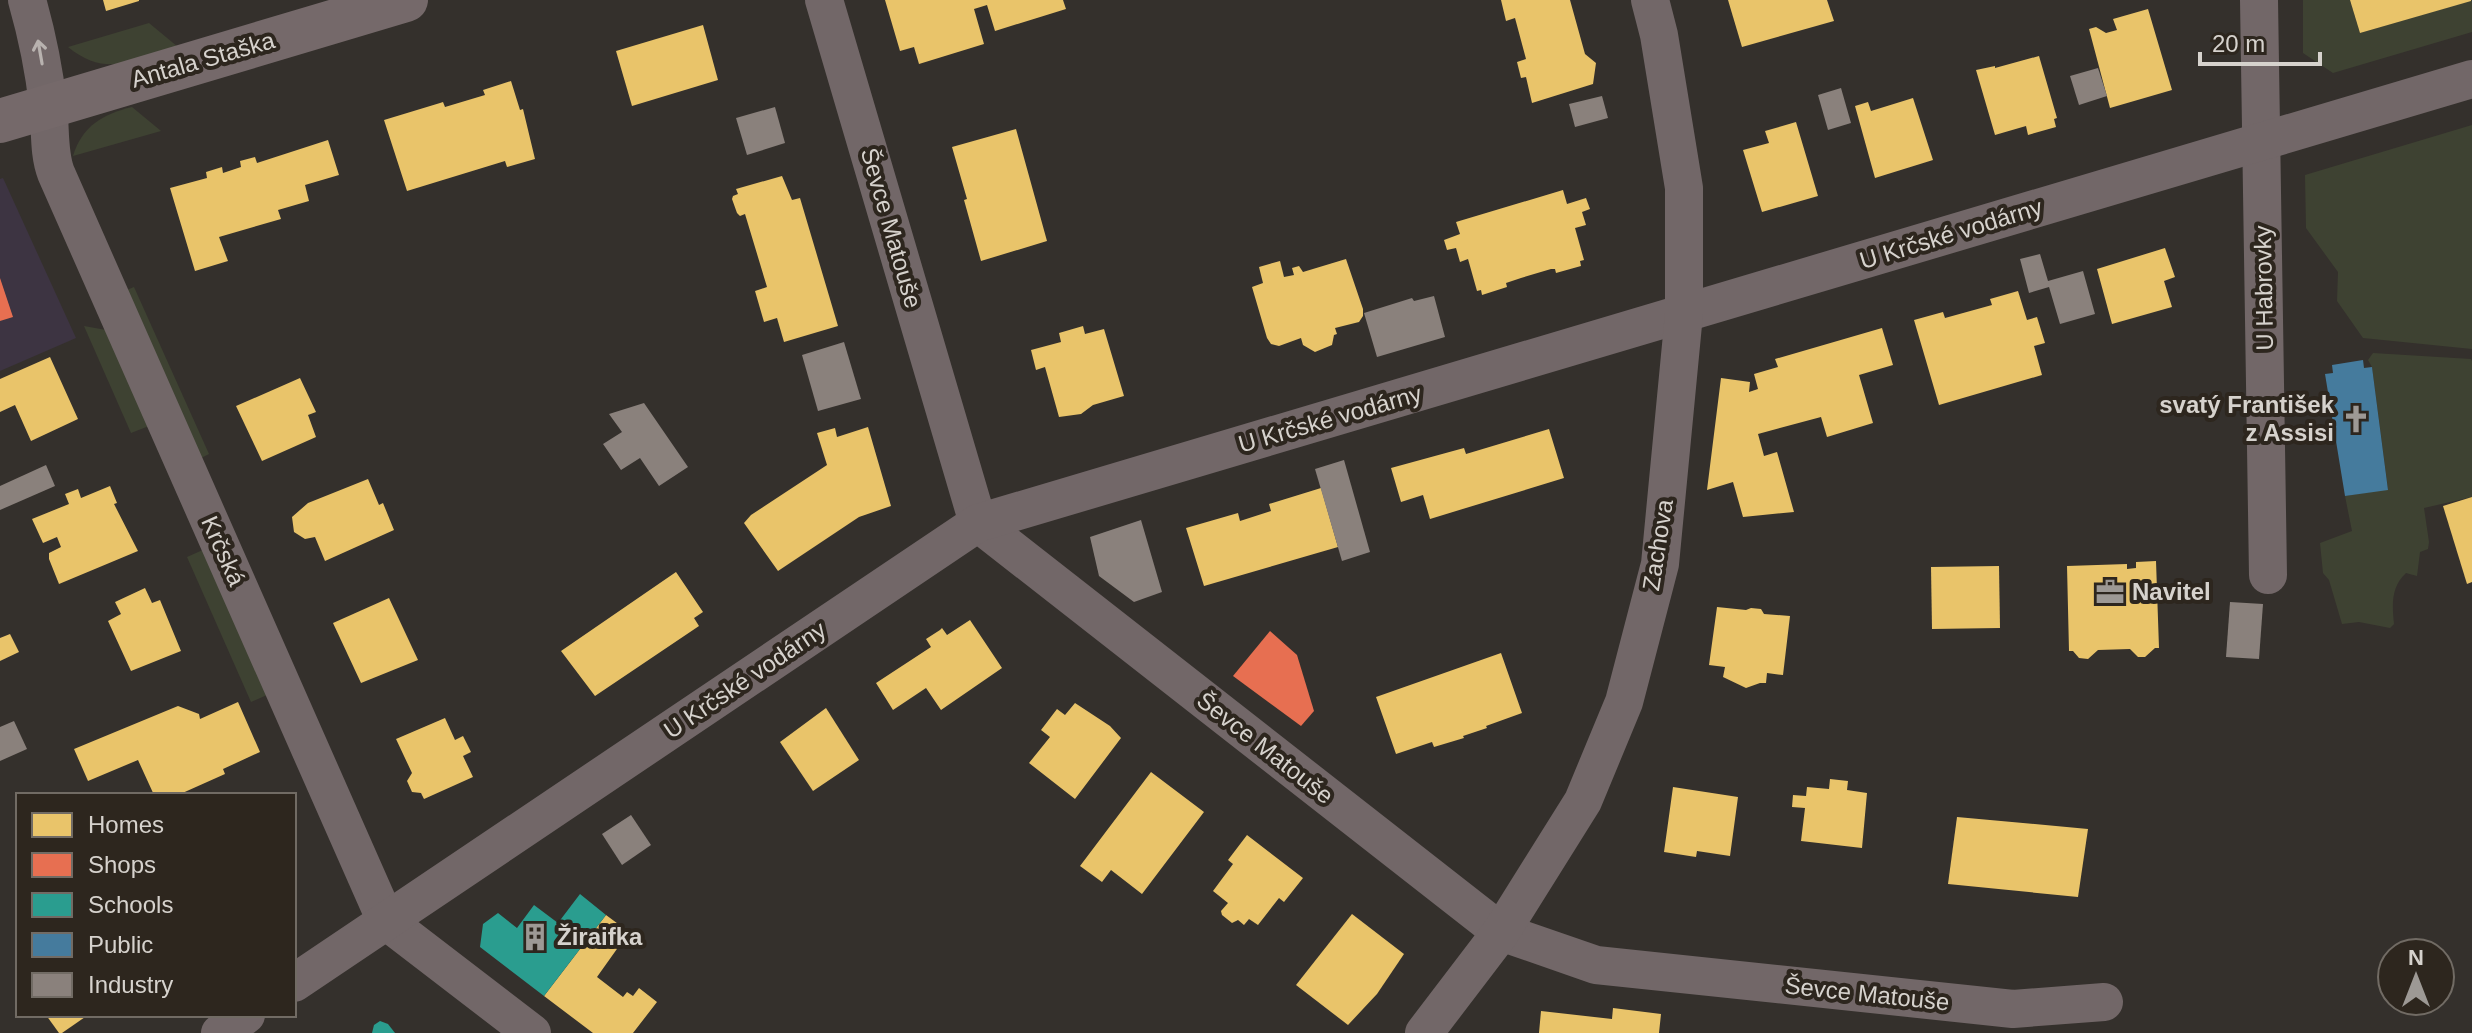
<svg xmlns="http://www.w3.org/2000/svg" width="2472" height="1033" viewBox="0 0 2472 1033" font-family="Arial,sans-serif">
<rect width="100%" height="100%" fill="#34302c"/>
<path fill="#3d3442" d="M3,178L76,338L0,371V179Z"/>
<g fill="#3e4232">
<path d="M2303,0H2350L2360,33L2472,0V32L2333,73L2303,53Z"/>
<path d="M149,23L178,47C135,59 107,79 68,47Z"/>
<path d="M132,107L161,131L73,156C82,126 103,114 132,107Z"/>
<path d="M2472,125V349L2363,338L2337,301L2338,272L2306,228L2305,175Z"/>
<path d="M134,287L209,454L197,460L122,292Z"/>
<path d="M84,326L106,330L149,426L131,433Z"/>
<path d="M2373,353L2471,359L2472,361V497L2424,508L2429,542L2428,549L2420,552L2417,576L2406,573C2391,587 2392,604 2394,624L2390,628L2359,622L2342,624L2329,580L2323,573L2320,543L2352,531L2345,496L2388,489L2372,367L2368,360Z"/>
<path d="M205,549L267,695L251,702L187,557Z"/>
</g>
<g fill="#e9c46a">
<path d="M103,0H139V1L106,11Z"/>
<path d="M885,0H1063L1066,9L995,31L987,5L974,9L984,44L919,64L914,47L900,51Z"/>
<path d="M1501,0H1570L1585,54L1596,63L1593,84L1532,103L1526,77L1521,78L1517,62L1526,59L1515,18L1506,21Z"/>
<path d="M1728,0H1827L1834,21L1742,47Z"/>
<path d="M2350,0H2471V1L2360,33Z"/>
<path d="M2148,9L2172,90L2110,108L2089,29L2096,27L2106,33L2117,30L2113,19Z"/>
<path d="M703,25L718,80L632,106L616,51Z"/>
<path d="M2039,56L2057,118L2054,119L2056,127L2028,135L2026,126L1995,135L1976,70L1995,66V68Z"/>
<path d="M511,81L520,110L523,109L535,159L507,167L505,161L407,191L384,120L440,103L443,102L445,107L485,95L483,90Z"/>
<path d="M1913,98L1933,160L1875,178L1855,106L1868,102L1871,111Z"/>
<path d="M1796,122L1818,196L1762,212L1743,150L1769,143L1765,131Z"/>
<path d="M1016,129L1047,241L981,261L964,200L967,199L952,147Z"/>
<path d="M328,140L339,175L305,185L309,201L278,210L281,219L219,237L228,261L195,271L170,188L207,178L206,172L222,167L223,173L241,167L240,161L255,157L257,163Z"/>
<path d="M782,176L792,200L800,198L838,326L784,342L777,318L764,322L755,291L767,287L745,214L740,216L737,213L732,199L733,196L738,194L736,189Z"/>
<path d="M1563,190L1567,204L1586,198L1590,209L1582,212L1586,225L1575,228L1584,260L1580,261L1581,266L1556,273L1555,269H1551L1521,278L1506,283L1507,287L1482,295L1481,290L1477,291L1468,259L1460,262L1456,248L1447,250L1444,240L1460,234L1456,222Z"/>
<path d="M2165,248L2175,277L2164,281L2172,307L2112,324L2097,269Z"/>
<path d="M1346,259L1363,309V316L1359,322L1335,328L1337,334L1334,335L1332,345L1315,352L1303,345L1301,338L1279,346L1271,344L1267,338L1252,287L1263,283L1259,267L1280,261L1284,277L1294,275L1292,268L1299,266L1303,272Z"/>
<path d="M2018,291L2027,320L2037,317L2045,343L2034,346L2042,375L1939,405L1914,320L1943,312L1945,318L1992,305L1990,299Z"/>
<path d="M1083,326L1085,334L1104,329L1124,396L1093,405L1081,414L1059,417L1045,367L1036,370L1031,350L1061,342L1059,333Z"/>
<path d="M1882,328L1893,365L1859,375L1873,423L1827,437L1821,417L1758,434L1764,456L1777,452L1794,512L1743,517L1733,482L1707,490L1721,378L1750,382L1749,392L1758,389L1754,374L1778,367L1775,359Z"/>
<path d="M50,357L78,419L31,441L15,405L0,412V379Z"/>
<path d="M300,378L316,412L308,415L316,437L262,461L236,406Z"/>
<path d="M868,427L891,506L859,517L778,571L744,523L751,515L827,465L817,433L835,428L837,437Z"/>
<path d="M1549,429L1564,478L1430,519L1423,495L1401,502L1391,468L1464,448L1466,454Z"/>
<path d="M368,479L379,505L383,503L394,530L325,561L315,537L305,539L294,532L292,517L308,503Z"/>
<path d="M110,486L117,503L114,504L138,551L59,584L49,559V553L61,547L57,537L43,543L32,519L69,504L65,494L78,489L81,498Z"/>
<path d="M1321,488L1338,547L1204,586L1186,528L1238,513L1240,521L1271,511L1269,504Z"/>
<path d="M2472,497V582L2467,584L2443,506Z"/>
<path d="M2156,561L2159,648H2155L2145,657H2138L2130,649L2098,650L2088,659L2079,658L2073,651H2069L2067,566L2127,564V569L2136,568V562Z"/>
<path d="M1999,566L2000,628L1932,629L1931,567Z"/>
<path d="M676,572L703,612L694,618L699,626L595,696L561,651Z"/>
<path d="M145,588L152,603L160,600L181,651L131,671L108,621L121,614L115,602Z"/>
<path d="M389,598L418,660L361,683L333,623Z"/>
<path d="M1717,607L1746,610L1751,608L1761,609L1764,614L1790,616L1783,675L1767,673L1766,683H1760L1746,688L1723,677L1725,667L1709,665Z"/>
<path d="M970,620L1002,668L941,710L926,688L893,710L876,683L931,647L926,639L940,630L942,628L947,635Z"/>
<path d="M10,634L19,652L0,661V638Z"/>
<path d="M1501,653L1522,713L1486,726L1487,728L1463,736L1464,738L1434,747L1432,742L1396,754L1376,697Z"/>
<path d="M238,702L260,752L223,769L225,774L178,795H154L138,760L88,781L74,749L178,706L199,714L200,719Z"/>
<path d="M1075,703L1110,726L1121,738L1075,799L1029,763L1050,737L1041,730L1057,709L1065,715Z"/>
<path d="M826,708L859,760L813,791L780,742Z"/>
<path d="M445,718L455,740L463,736L471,752L463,756L473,777L424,799L421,793L412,792L407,781L412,773L396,739Z"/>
<path d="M1151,772L1204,812L1142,894L1111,870L1102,882L1080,866Z"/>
<path d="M1830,779L1848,781L1847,790L1867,793L1862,848L1801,841L1805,808L1792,807L1793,795L1806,796L1807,787L1829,789Z"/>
<path d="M1673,787L1738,797L1730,856L1697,851L1696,857L1664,852Z"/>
<path d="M1957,817L2088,829L2078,897L1948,884Z"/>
<path d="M1247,835L1303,878L1284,902L1279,898L1258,925L1249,919L1244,925L1238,920L1232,923L1222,915L1221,911L1228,903L1213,891L1233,864L1228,860Z"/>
<path d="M1352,914L1404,954L1377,994L1348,1025L1296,985Z"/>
<path d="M606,915L629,932L597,977L623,997L627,992L633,996L639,988L657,1002L633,1033H593L544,996Z"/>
<path d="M1613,1008L1661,1014L1659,1033H1539L1541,1011L1612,1019Z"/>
<path d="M46,1015H88L62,1033H59Z"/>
</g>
<g fill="#e76f51">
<path d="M0,278L13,317L0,321Z"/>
<path d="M1270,631L1297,655L1314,711L1301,726L1233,676Z"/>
</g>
<g fill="#2a9d8f">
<path d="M580,894L606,915L544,996L480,947L483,924L498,913L517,928L534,905L558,923Z"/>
<path d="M380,1021L388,1024L395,1033H372L374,1025Z"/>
</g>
<path fill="#457b9d" d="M2363,360L2364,368L2372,367L2388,490L2345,496L2325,374L2333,373L2332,365Z"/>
<g fill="#8a817c">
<path d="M2098,68L2107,96L2079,105L2070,76Z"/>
<path d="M1841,88L1851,123L1828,130L1818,95Z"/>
<path d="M1602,96L1608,118L1575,127L1569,104Z"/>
<path d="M775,107L785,143L747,155L736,118Z"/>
<path d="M2040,254L2048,281L2083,271L2095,314L2060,324L2049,287L2029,293L2020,259Z"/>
<path d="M1434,296L1445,337L1377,357L1364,313L1412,298L1414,301Z"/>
<path d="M844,342L861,399L818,411L802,355Z"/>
<path d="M644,403L688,467L659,486L640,458L621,470L603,444L622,432L609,414Z"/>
<path d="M1344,460L1370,552L1342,561L1315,469Z"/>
<path d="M46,465L55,486L0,510V486Z"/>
<path d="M1141,520L1162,592L1134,602L1099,576L1090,537Z"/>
<path d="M2230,602L2263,604L2259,659L2226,657Z"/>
<path d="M14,721L27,749L0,761V727Z"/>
<path d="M631,815L651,845L622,865L602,834Z"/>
</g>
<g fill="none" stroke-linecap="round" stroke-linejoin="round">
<g stroke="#726768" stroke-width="38">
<path d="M27,0C37,35 44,69 48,105C51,128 48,152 56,173L386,921L532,1033"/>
<path d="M824,0L978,523L1501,932L1596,965L2013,1009L2104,1002"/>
<path d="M2259,0L2268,575"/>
<path d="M294,983L978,523L2472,79"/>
<path d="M220,1033L246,1015"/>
<path d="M1424,1033L1501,932L1583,801L1624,702L1660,564L1684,314V188L1659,35L1650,0"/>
</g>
<path stroke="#75696a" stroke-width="44" d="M0,121L406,0"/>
</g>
<defs><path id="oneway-shaft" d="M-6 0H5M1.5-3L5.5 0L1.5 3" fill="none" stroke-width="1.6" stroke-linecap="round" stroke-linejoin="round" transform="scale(2)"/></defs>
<use stroke="#b8b2af" href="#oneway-shaft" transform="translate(40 52) rotate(-100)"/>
<defs>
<symbol id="church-bare" viewBox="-9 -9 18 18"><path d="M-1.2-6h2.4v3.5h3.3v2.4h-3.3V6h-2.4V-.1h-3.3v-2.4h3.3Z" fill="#9d9995" stroke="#2d261e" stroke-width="2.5" paint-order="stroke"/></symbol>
<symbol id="office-bare" viewBox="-9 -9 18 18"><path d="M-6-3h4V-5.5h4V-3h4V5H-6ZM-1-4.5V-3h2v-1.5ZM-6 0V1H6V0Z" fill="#9d9995" stroke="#2d261e" stroke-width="2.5" paint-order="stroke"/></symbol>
<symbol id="building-bare" viewBox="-9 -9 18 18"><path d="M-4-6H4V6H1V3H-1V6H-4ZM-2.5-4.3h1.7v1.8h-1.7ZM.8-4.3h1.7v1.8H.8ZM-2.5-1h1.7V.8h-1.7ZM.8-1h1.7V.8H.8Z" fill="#9d9995" stroke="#2d261e" stroke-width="2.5" paint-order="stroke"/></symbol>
</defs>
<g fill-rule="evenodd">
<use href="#church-bare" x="2336" y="399" width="40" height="40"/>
<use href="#office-bare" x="2090" y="572" width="40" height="40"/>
<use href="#building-bare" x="515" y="917" width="40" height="40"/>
</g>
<g text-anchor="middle" stroke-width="8" stroke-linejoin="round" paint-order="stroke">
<g font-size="24" fill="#d6d2cd" stroke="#2d261e">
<text transform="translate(203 60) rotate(-16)" y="8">Antala Staška</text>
<text transform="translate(891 228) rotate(74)" y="8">Ševce Matouše</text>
<text transform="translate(1951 234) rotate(-17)" y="8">U Krčské vodárny</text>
<text transform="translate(2264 288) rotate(-91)" y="8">U Habrovky</text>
<text transform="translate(1330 419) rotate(-16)" y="8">U Krčské vodárny</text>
<text transform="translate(1658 545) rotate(-81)" y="8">Zachova</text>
<text transform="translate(223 551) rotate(66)" y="8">Krčská</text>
<text transform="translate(745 680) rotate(-34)" y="8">U Krčské vodárny</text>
<text transform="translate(1265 748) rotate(38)" y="8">Ševce Matouše</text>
<text transform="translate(1867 994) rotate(6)" y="8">Ševce Matouše</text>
</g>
<g font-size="24" font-weight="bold" fill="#d6d2cd" stroke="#2d261e" text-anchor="start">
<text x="2334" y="413" text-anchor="end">svatý František<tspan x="2334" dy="28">z Assisi</tspan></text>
<text x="2132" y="600">Navitel</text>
<text x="557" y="945">Žiraifka</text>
</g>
</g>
<rect x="16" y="793" width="280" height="224" fill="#2d261e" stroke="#716b64" stroke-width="2"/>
<rect x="32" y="813" width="40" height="24" fill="#e9c46a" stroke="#716b64" stroke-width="2"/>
<text x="88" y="833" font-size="24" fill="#d6d2cd">Homes</text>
<rect x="32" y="853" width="40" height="24" fill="#e76f51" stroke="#716b64" stroke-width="2"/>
<text x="88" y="873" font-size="24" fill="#d6d2cd">Shops</text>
<rect x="32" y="893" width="40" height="24" fill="#2a9d8f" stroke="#716b64" stroke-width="2"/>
<text x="88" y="913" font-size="24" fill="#d6d2cd">Schools</text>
<rect x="32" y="933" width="40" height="24" fill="#457b9d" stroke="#716b64" stroke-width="2"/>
<text x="88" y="953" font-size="24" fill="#d6d2cd">Public</text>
<rect x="32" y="973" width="40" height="24" fill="#8a817c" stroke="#716b64" stroke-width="2"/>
<text x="88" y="993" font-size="24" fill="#d6d2cd">Industry</text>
<g transform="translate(2416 977)"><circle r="38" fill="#2d261e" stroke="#716b64" stroke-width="2"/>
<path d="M0-6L14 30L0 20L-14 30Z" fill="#9d9995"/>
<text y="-12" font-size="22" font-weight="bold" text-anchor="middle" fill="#d6d2cd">N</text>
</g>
<path d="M2200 52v12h120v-12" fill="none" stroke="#d6d2cd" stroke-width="4"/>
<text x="2212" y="52" font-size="24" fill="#d6d2cd" stroke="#2d261e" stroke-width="6" paint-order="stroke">20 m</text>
</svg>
